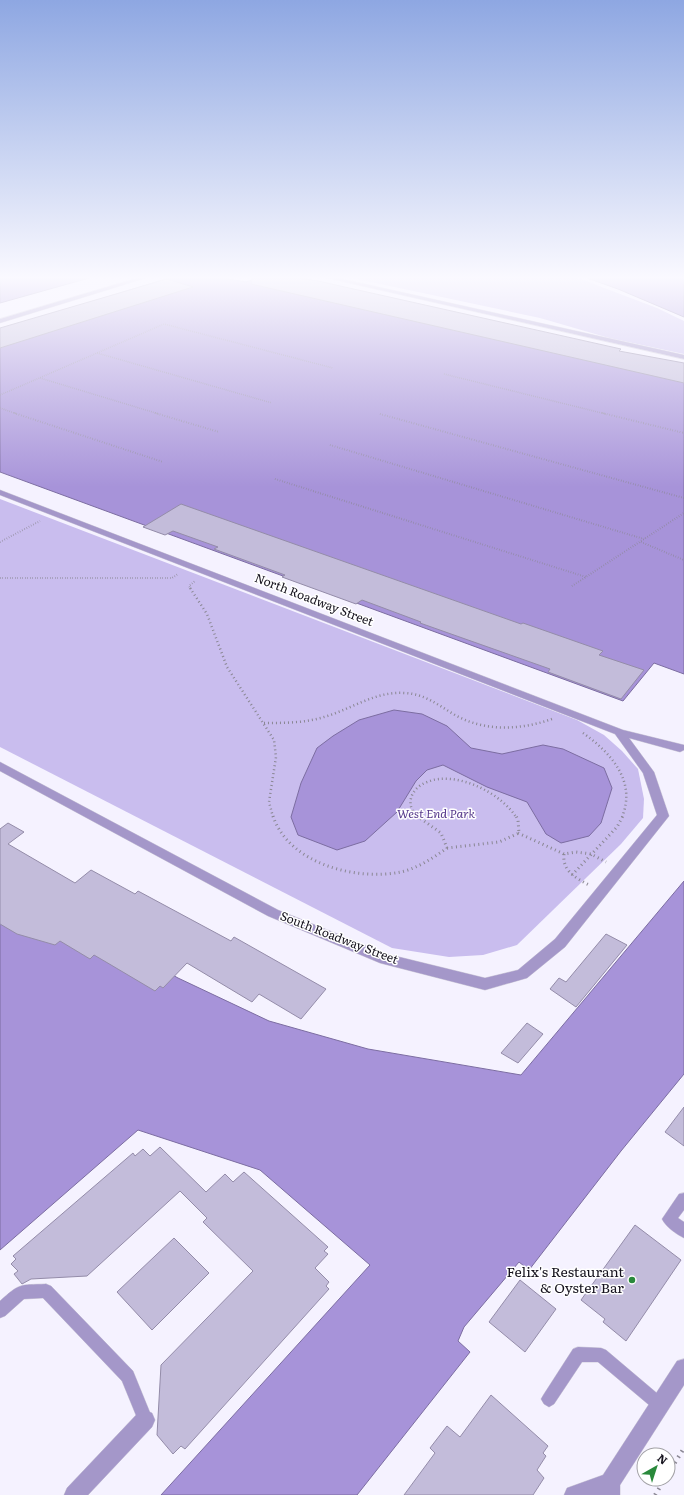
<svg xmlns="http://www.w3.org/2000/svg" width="684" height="1495" viewBox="0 0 684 1495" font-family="Literata,serif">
<rect width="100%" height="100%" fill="#f5f2ff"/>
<g fill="#c9bdee">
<path d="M352,278H578L657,308L684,321V354L609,338L540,318Z"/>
<path d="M0,499L577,720L604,735L622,751L638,769L644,799L643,818L621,844L517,945L483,955L449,957L392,948L0,747Z"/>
</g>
<g fill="#a793d9" stroke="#7c6da1">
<path d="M0,278H89L0,303Z"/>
<path d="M169,278H223L246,282L258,278L684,371V674L654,663L623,701L0,472V330Z"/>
<path d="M587,278H684V317L618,289Z"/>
<path d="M394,710L422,714L447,726L471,748L502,754L543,745L563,749L604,768L612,788L601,823L589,836L561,843L546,834L527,802L487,787L443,765L427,770L416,781L397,812L365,841L337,850L298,835L291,817L301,783L317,748L333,736L359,720Z"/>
<path d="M0,872L87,927L178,978L269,1021L368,1049L521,1075L684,881V1074L621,1151L529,1270L519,1262L464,1327L458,1341L470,1352L357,1495H161L370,1265L260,1170L138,1130L0,1250Z"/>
</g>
<g fill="#c3bcda" stroke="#948ca9">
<path d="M252,278H299L318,281L621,349L619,351L684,363V383L251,284Z"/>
<path d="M167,279L193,287L0,348V328Z"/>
<path d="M181,504L521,624L523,623L603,651L599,655L644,670L621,699L548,672L550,669L420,623L421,622L362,600L356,604L282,577L285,575L214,549L218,547L173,531L165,535L143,527Z"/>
<path d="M8,823L24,832L8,844L75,883L91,870L135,894L138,891L231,941L234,937L326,989L301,1019L259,994L252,1002L187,963L163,988L160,986L155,991L106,962L94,955L90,959L60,941L55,945L17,934L0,924V829Z"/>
<path d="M606,934L627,945L576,1007L550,989L559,978L566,982Z"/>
<path d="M527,1023L543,1034L518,1063L501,1053Z"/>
<path d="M684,1107V1146L665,1132Z"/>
<path d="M160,1147L206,1192L225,1174L233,1182L244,1172L328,1247L324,1251L328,1254L315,1268L329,1282L326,1286L329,1289L185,1449L181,1446L173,1454L157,1435L161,1365L253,1271L203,1222L207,1218L180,1191L87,1276L31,1279L22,1284L14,1274L18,1271L11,1264L16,1259L13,1256L133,1153L135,1156L143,1149L150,1156Z"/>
<path d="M635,1225L681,1260L626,1341L603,1322L605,1319L581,1300Z"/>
<path d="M174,1238L209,1273L152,1330L117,1292Z"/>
<path d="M520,1280L556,1309L525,1352L489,1322Z"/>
<path d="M491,1395L548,1446L543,1453L546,1456L537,1470L544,1478L533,1495H404L435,1453L430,1448L447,1426L460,1437Z"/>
</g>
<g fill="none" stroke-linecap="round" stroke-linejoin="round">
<defs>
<g id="service">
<path d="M684,1193V1210L678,1218L684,1222V1238C676,1234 666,1227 662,1219L679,1194Z"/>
<path d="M46,1284L51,1286L133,1371L153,1420L150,1425L145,1428L140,1425L122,1381L43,1298L24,1299L5,1316L0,1318V1301C20,1283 19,1285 46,1284Z"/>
<path d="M578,1347L601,1348L606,1350L665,1400L668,1405L665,1410L660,1413L655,1410L598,1362H582L554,1404L549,1407L544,1404L541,1399L544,1394L573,1349Z"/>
</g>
<g id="minor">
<path d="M137,278H146L0,323V319Z"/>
<path d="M327,278H338L684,355V359Z"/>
<path d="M0,490L623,730L684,745V750L680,752L629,738L654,772L669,816L565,947L527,978L485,990L380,963L268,916L0,771V762L278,910L387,954L485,978L518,970L555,939L657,815L643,773L615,734L0,495Z"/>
<path d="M145,1410L152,1413L155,1420L152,1427L88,1495H64L67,1488L138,1413Z"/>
</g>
<path id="tertiary" d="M684,1359V1385L620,1485V1495H564L567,1488L603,1475L677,1361Z"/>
</defs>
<use href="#service" stroke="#d1cedb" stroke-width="1"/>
<use href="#minor" stroke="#d1cedb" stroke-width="1"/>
<use href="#tertiary" stroke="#d1cedb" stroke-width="1"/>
<g stroke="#8a8793" stroke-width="1.5" stroke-dasharray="0.5 1.5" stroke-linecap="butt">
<path d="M97,353L272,403"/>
<path d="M444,374L606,414"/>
<path d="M40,378L159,414"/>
<path d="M0,395L164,324L333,368"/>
<path d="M0,408L17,414"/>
</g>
<g stroke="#8a8793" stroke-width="2" stroke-dasharray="0.5 2" stroke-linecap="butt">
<path d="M14,413L163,462"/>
<path d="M155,413L219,432"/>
<path d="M602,413L684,433"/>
<path d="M380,414L684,498"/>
<path d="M330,445L644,539"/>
<path d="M275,479L586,577"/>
<path d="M0,542L40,521"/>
<path d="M641,542L684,560"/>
<path d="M0,578H172L178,574"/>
<path d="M572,586L684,513"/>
<path d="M191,589L189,586L195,581"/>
</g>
<g stroke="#8a8793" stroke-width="2.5" stroke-dasharray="1 3" stroke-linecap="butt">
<path d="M190,588L207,614L227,667L274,740L276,757L269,802L273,817"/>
<path d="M264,723C284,723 305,723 324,717C352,709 375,691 405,693C425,694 438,705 455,715C485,732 521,730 552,719"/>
<path d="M583,733C610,752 637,781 622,817"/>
<path d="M418,817C404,805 411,788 427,782C456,770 501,793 516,817"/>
</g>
<g stroke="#8a8793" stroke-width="3" stroke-dasharray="1 3.5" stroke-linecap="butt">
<path d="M273,816C289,864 356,881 401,872C418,868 433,858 447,848"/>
<path d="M417,816L441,833L447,848"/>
<path d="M518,833L564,854L576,852L591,854L606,862"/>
<path d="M447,848L499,842L519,833L518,820L516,816"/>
<path d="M564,854C562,871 576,878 589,885"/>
<path d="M572,875L617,827L623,816"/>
</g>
<g stroke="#8a8793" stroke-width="4" stroke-dasharray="1.5 5" stroke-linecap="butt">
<path d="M668,1474L684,1448"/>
<path d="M655,1495L665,1479"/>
</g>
<use href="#service" fill="#a497c9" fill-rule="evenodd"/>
<use href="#minor" fill="#a497c9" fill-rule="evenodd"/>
<use href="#tertiary" fill="#a497c9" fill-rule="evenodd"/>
</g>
<linearGradient id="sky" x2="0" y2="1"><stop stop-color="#8ea7e2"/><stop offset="0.57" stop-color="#faf9ff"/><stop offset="1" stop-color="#faf9ff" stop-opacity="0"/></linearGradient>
<rect width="684" height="487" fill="url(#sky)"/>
<circle fill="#29893b" stroke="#fff" stroke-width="1.5" cx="632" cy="1280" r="4"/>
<g text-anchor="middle" stroke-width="3" stroke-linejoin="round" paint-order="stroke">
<g font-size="12" fill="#16131e" stroke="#fff">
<text transform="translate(314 600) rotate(21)" y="4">North Roadway Street</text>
<text transform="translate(339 938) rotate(21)" y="4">South Roadway Street</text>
</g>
<g font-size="12" font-style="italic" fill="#55388b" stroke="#fff">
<text x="436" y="818">West End Park</text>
</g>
<g font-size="14" fill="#16131e" stroke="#fff" text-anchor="end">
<text x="624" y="1277">Felix's Restaurant<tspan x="624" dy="16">&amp; Oyster Bar</tspan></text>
</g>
</g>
<g transform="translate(656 1467) rotate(39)"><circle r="19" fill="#ffffff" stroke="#a2a1a5"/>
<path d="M0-3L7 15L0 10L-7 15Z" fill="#29893b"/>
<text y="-6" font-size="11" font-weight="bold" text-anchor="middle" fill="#16131e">N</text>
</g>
</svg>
